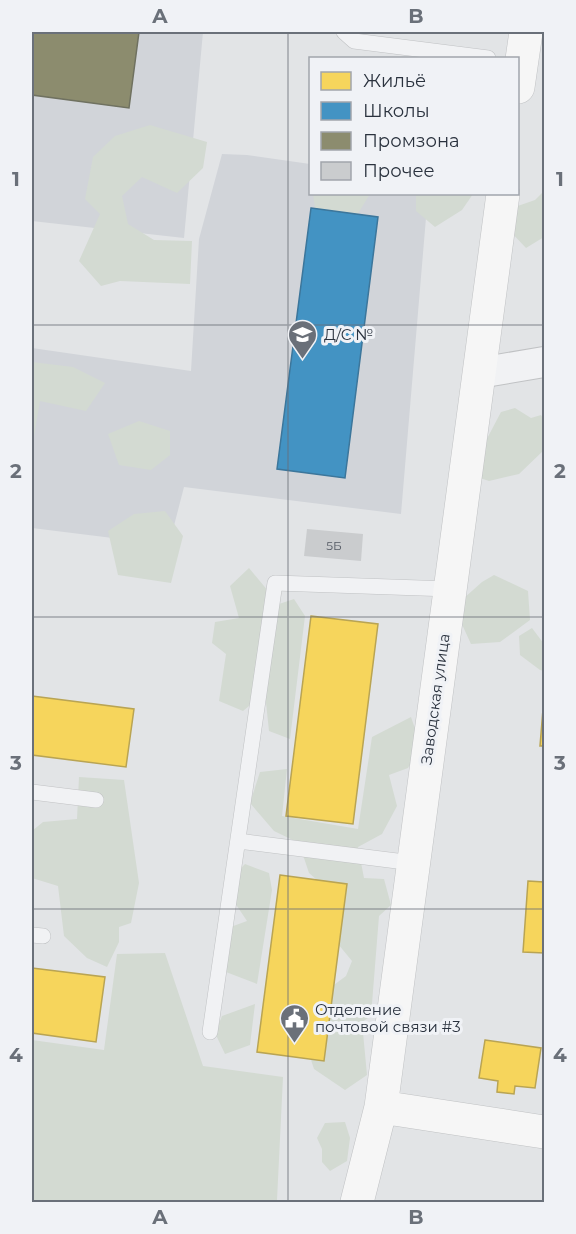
<svg xmlns="http://www.w3.org/2000/svg" width="576" height="1234" font-family="Montserrat,sans-serif">
<style>
.built{fill:#d1d4d9}
.green{fill:#d3dad2}
.homes{fill:#f6d55c;stroke:#b9a453;stroke-width:1.5}
.schools{fill:#4393c3;stroke:#3c769b;stroke-width:1.5}
.industry{fill:#8c8c6e;stroke:#6f7160;stroke-width:1.5}
.building{fill:#caccce}
.lines{fill:none;stroke-linecap:round;stroke-linejoin:round}
.lane-casing{stroke:#c0c2c4;stroke-width:16}
.street-casing{stroke:#c0c2c4;stroke-width:32}
.secondary-casing{stroke:#c0c2c4;stroke-width:34}
.lane{stroke:#f1f2f4;stroke-width:15}
.street{stroke:#f1f2f4;stroke-width:30}
.secondary{stroke:#f6f6f6;stroke-width:33}
.grid{fill:none;stroke:#6a7079;stroke-width:1.5;stroke-opacity:0.55}
.labels{text-anchor:middle;dominant-baseline:central;stroke-width:6;stroke-linejoin:round;paint-order:stroke}
.number-label{font-size:12px;fill:#535963}
.poi-label{font-size:15px;fill:#2a323e;stroke:#f0f2f6;text-anchor:start}
.street-label{font-size:15px;fill:#2a323e;stroke:#f0f2f6}
.neatline{fill:none;stroke:#6a7079;stroke-width:2}
.grid-label{font-size:20px;text-anchor:middle;font-weight:bold;fill:#6a7079}
</style>
<rect width="100%" height="100%" fill="#e2e4e6"/>
<!-- built -->
<path class="built" d="M32 32H203L184 238 32 221Z
M222 154 247 155 310 164V194H428L401 514 184 487 169 545 32 528V348L191 371 199 239Z"/>
<!-- green -->
<path class="green" d="M150 125 207 142 203 168 177 193 142 177 122 196 128 224 154 240 192 241 190 284 120 281 101 286 79 261 100 214 85 199 93 157 115 136Z
M544 191V237L526 248 509 230 512 208 535 200Z
M313 194H370L354 220 316 216Z
M416 194H473L462 210 435 227 416 211Z
M32 362 73 367 105 383 86 411 40 401 32 448Z
M515 408 531 418 541 415 544 420V450L519 474 489 481 477 477 480 452 501 412Z
M139 421 170 431V455L151 470 119 465 108 434Z
M165 511 183 536 171 583 118 575 108 531 134 514Z
M249 568 279 604 294 599 305 616 290 739 269 731 265 693 243 711 219 701 226 654 212 643 215 622 239 618 230 586Z
M494 575 528 591 530 620 500 642 471 644 454 607 482 582Z
M532 628 544 644V671L540 670 520 655 519 636Z
M411 717 421 746 408 768 389 775 397 806 382 834 358 847 364 878 384 879 391 905 379 916 371 1016 362 1022 367 1075 345 1090 314 1069 306 1045 327 990 346 976 352 961 329 933 333 894 309 873 299 843 274 831 250 803 260 772 287 769 282 816 358 829 372 737Z
M79 777 124 780 139 883 131 923 119 927V942L107 967 87 958 64 936 58 886 32 878V831L43 822 77 819Z
M245 864 269 873 272 890 257 984 226 972 215 942 217 932 247 921 235 903 237 872Z
M165 953 203 1066 283 1077 277 1200 272 1202H32V1040L104 1050 117 954Z
M255 1004 250 1045 225 1054 215 1033 222 1016Z
M345 1122 350 1138 347 1161 330 1171 322 1162V1149L317 1138 325 1123Z"/>
<!-- homes -->
<path class="homes" d="M311 616 378 624 353 824 286 816Z
M32 696 134 709 126 767 32 755Z
M544 697V746H540Z
M280 875 347 884 324 1061 257 1052Z
M528 881 544 882V953L523 952Z
M32 968 105 977 96 1042 32 1033Z
M485 1040 541 1048 535 1088 515 1086 514 1094 497 1092 498 1081 479 1078Z"/>
<!-- schools -->
<path class="schools" d="M311 208 378 217 345 478 277 469Z"/>
<!-- industry -->
<path class="industry" d="M32 32H139L129 108 32 95Z"/>
<!-- building -->
<path class="building" d="M307 529 363 534 361 561 304 556Z"/>
<g class="lines">
<defs>
<path id="lane" d="M344 32 354 41 488 58
M32 792 96 800
M238 841 413 863
M32 935 43 936
M210 1032 275 583 450 589"/>
<path id="street" d="M479 373 544 362"/>
<path id="secondary" d="M518 87 526 32
M381 1107 544 1132
M357 1202 381 1107 503 194"/>
</defs>
<!-- lane casing -->
<use href="#lane" class="lane-casing"/>
<!-- street casing -->
<use href="#street" class="street-casing"/>
<!-- secondary casing -->
<use href="#secondary" class="secondary-casing"/>
<!-- lane -->
<use href="#lane" class="lane"/>
<!-- street -->
<use href="#street" class="street"/>
<!-- secondary -->
<use href="#secondary" class="secondary"/>
</g>
<!-- grid -->
<path class="grid" d="M288 32V1202M32 325H544M32 617H544M32 909H544"/>
<!-- icons -->
<defs>
<symbol id="school-pin" viewBox="-11 -11 22 30"><path d="M0 17L-7.5 6A9.5 9.5 0 1 1 7.5 6Z" fill="#6a7079" stroke="#f0f2f6"/><path d="M0-5L7-2L0 1L-7-2ZM-4 1L0 2.5L4 1V4Q0 6-4 4Z" fill="#fff"/></symbol>
<symbol id="civic-pin" viewBox="-11 -11 22 30"><path d="M0 17L-7.5 6A9.5 9.5 0 1 1 7.5 6Z" fill="#6a7079" stroke="#f0f2f6"/><path d="M-.6-6.5H3V-4.5H.6V-3L4-1V1h2V6H-6V1h2V-1L-.6-3ZM-1.2 2.5V6h2.4V2.5Z" fill="#fff"/></symbol>
</defs>
<g fill-rule="evenodd">
<use href="#school-pin" x="286" y="318" width="33" height="45"/>
<use href="#civic-pin" x="278" y="1002" width="33" height="45"/>
</g>
<g class="labels">
<!-- number labels -->
<g class="number-label">
<text x="334" y="545">5Б</text>
</g>
<!-- poi labels -->
<g class="poi-label">
<text x="324" y="334">Д/С №</text>
<text x="315" y="1009">Отделение<tspan x="315" dy="17">почтовой связи #3</tspan></text>
</g>
<!-- street labels -->
<g class="street-label">
<text transform="translate(435 699) rotate(-82)">Заводская улица</text>
</g>
</g>
<!-- border -->
<rect width="576" height="1234" fill="none" stroke="#f0f2f6" stroke-width="66"/>
<!-- legend -->
<rect x="309" y="57" width="210" height="138" fill="#f0f2f6" stroke="#a1a5ac" stroke-width="1.5"/>
<rect x="321" y="72" width="30" height="18" fill="#f6d55c" stroke="#a1a5ac" stroke-width="1.5"/>
<text x="363" y="87" font-size="18" fill="#2a323e">Жильё</text>
<rect x="321" y="102" width="30" height="18" fill="#4393c3" stroke="#a1a5ac" stroke-width="1.5"/>
<text x="363" y="117" font-size="18" fill="#2a323e">Школы</text>
<rect x="321" y="132" width="30" height="18" fill="#8c8c6e" stroke="#a1a5ac" stroke-width="1.5"/>
<text x="363" y="147" font-size="18" fill="#2a323e">Промзона</text>
<rect x="321" y="162" width="30" height="18" fill="#caccce" stroke="#a1a5ac" stroke-width="1.5"/>
<text x="363" y="177" font-size="18" fill="#2a323e">Прочее</text>
<rect x="33" y="33" width="510" height="1168" class="neatline"/>
<g class="grid-label">
<text x="160" y="23">A</text>
<text x="416" y="23">B</text>
<text x="16" y="186">1</text>
<text x="560" y="186">1</text>
<text x="16" y="478">2</text>
<text x="560" y="478">2</text>
<text x="16" y="770">3</text>
<text x="560" y="770">3</text>
<text x="16" y="1062">4</text>
<text x="560" y="1062">4</text>
<text x="160" y="1224">A</text>
<text x="416" y="1224">B</text>
</g>
</svg>
